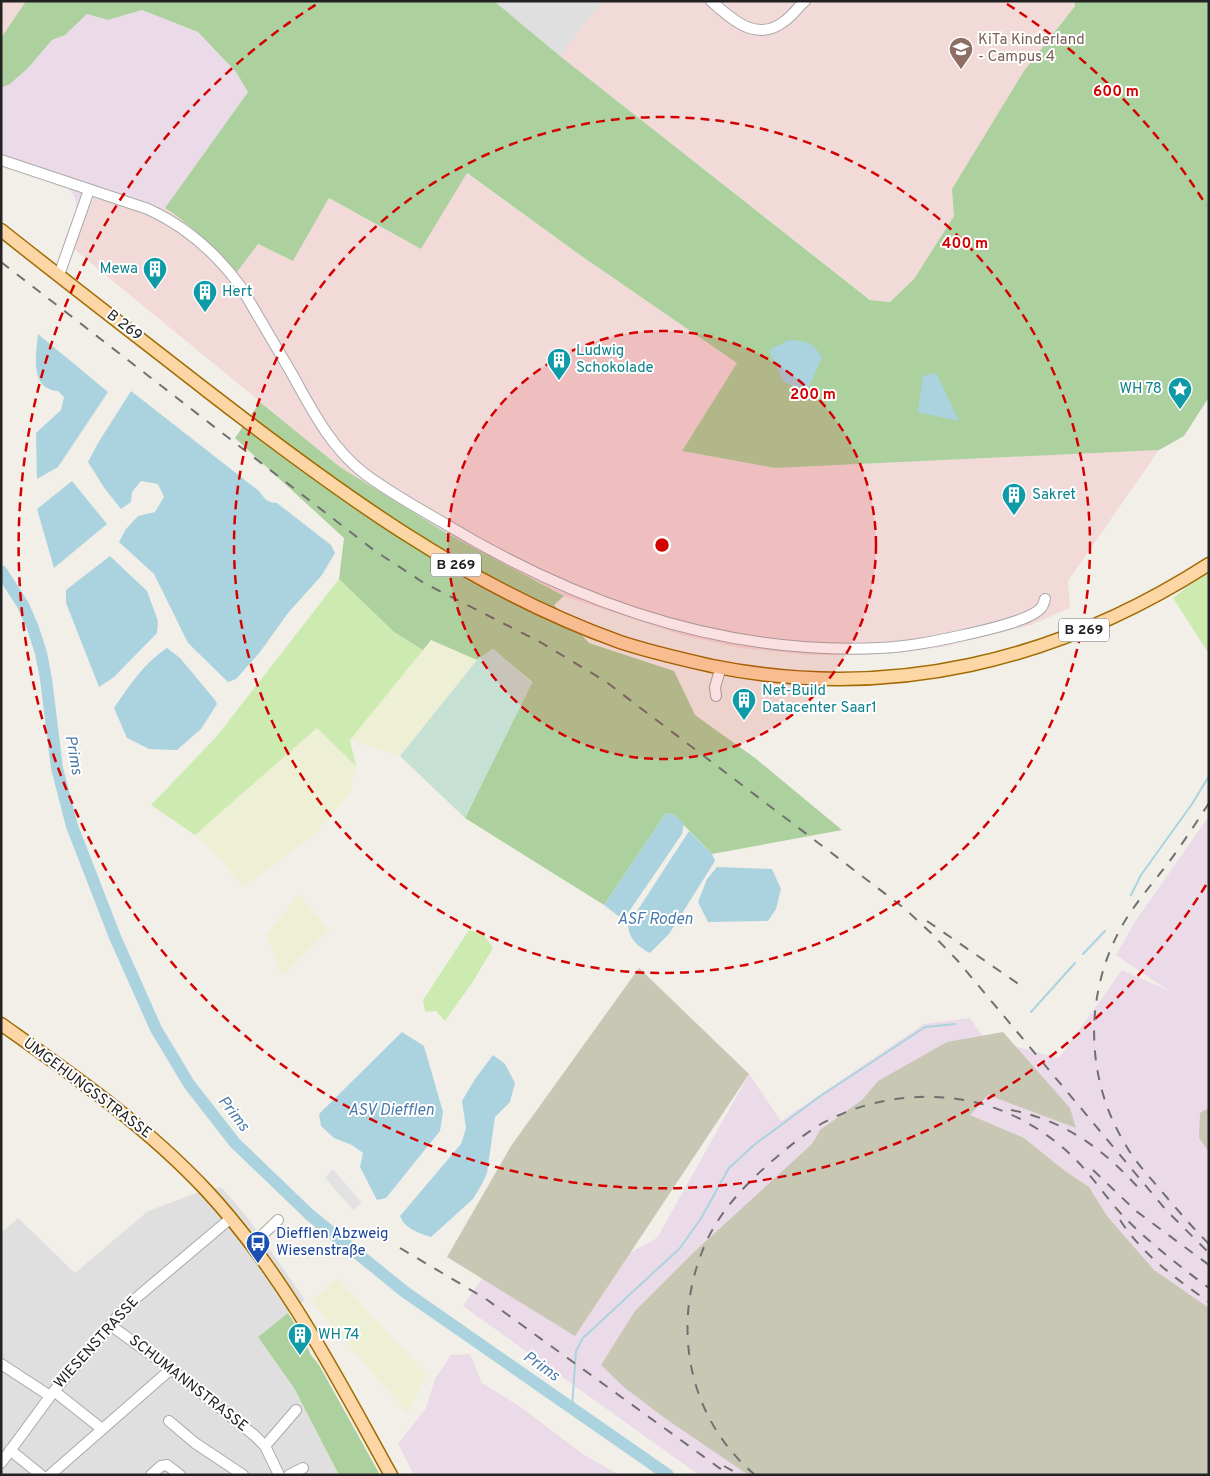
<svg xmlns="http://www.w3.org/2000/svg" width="1210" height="1476" font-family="Overpass,sans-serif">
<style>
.residential{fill:#e0dfdf}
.commercial{fill:#f2dad9}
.industrial{fill:#ebdbe8}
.construction{fill:#c7c7b4}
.farmland{fill:#eef0d5}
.grass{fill:#cdebb0}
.forest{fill:#add19e}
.wetland{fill:#c6e0d4}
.parking{fill:#e2e2e2}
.water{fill:#aad3df}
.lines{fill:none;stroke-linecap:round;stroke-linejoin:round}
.stream{stroke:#aad3df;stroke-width:2}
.river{stroke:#aad3df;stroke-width:12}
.minor-casing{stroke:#a9a9a9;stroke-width:12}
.major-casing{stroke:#a06b00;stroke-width:15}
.minor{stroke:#fff;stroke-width:10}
.major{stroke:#fcd6a4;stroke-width:12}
.rail{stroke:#707070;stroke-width:2;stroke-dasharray:10 10;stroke-linecap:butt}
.ring{fill:none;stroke:#d40000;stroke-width:2.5;stroke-dasharray:9 6}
.labels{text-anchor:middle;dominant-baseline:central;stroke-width:4;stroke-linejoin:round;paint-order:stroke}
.shield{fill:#fff;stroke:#646464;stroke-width:1}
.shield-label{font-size:14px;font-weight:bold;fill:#222}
.education-label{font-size:15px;fill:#785e54;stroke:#fff;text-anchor:start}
.culture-label{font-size:15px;fill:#0d838f;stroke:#fff;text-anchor:start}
.street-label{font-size:15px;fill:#222;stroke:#fff}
.transit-label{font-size:15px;fill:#164399;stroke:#fff;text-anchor:start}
.water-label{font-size:16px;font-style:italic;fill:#4a7aab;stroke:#fff}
.centre{fill:#d40000;stroke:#fff;stroke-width:2.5}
.ring-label{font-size:15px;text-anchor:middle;font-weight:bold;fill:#d40000;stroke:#fff;stroke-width:4;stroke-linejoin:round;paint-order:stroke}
</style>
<rect width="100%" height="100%" fill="#f2efe9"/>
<!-- residential -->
<path class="residential" d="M494 1H603L560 56Z
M221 1187 247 1217 305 1300 258 1337 294 1388 339 1475H1V1233L18 1218 75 1273 148 1211 197 1193Z"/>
<!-- commercial -->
<path class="commercial" d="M1 1H26L1 38Z
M603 1H1074L1075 6 1024 71 953 189 954 216 914 279 890 302 871 300 560 56Z
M466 173 580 255 738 363 682 451 775 468 1159 450 1068 581 1070 608 1031 625 943 647 868 655H810L741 648 682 635 564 596 448 534 340 467 64 241 76 212 86 214 99 186 165 208 189 224 213 245 258 244 293 261 329 198 421 249Z"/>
<!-- industrial -->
<path class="industrial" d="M142 10 198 32 236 72 248 92 165 208 99 186 86 214 76 212V201L73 194 68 188 1 165V88L10 84 28 68 52 40 65 35 87 14 108 20Z
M1209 816V1475H699L463 1306 484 1276 591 1274 657 1238 749 1074 781 1121 924 1024 970 1018 984 1038 1059 1058 1122 970 1169 991 1116 955 1136 920Z
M470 1354 482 1383 522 1408 584 1455 620 1475H414L398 1444 426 1408 435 1379 451 1355Z"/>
<!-- construction -->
<path class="construction" d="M639 968 749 1074 575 1336 447 1257 511 1146Z
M1003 1032 1070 1108 1076 1128 988 1095 970 1115 1024 1138 1065 1171 1089 1187 1107 1216 1154 1270 1209 1308V1475H752L744 1472 666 1419 625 1388 601 1365 635 1311 695 1251 812 1144 820 1130 862 1100 878 1081 947 1042Z
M1209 1108V1152L1199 1138 1200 1113Z"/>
<!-- farmland -->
<path class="farmland" d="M430 640 477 660 400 756 350 740Z
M317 728 356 766 350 793 316 833 243 888 221 860 195 835Z
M299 894 329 930 282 976 266 935Z
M337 1278 427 1375 407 1413 311 1301Z"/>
<!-- grass -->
<path class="grass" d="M1209 570V654L1173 598Z
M339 579 394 632 423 650 350 740 356 766 317 728 195 835 151 805 217 736Z
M469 930 483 934 493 948 474 980 445 1021 436 1011 425 1012 423 1000Z"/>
<!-- forest -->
<path class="forest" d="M26 1H494L560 56 870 300 890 302 914 279 954 216 952 189 1024 71 1075 6 1074 1H1209V397L1184 436 1159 450 775 468 682 451 737 363 580 255 467 173 421 249 329 198 293 261 258 244 237 272C213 246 194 227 165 208L248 92 236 72 198 32 142 10 108 20 87 14 65 35 52 40 28 68 10 84 1 88V38Z
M260 402 340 467 448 534 564 596 554 605 589 643 674 671 695 715 755 758 842 830 712 854 674 815 666 813 604 905 465 818 532 682 493 649 477 660 431 640 423 650 394 632 339 579 344 538 235 438Z
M288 1313 302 1335 311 1355 319 1365 380 1475H339L294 1388 258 1337Z"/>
<!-- wetland -->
<path class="wetland" d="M493 649 532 683 465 818 400 756 477 660Z"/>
<!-- parking -->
<path class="parking" d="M333 1169 362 1203 353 1210 325 1178Z"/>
<!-- water -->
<path class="water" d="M38 334 108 392 58 467 37 479 36 433 61 410 64 397 58 391C29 389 36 354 38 334Z
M789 340C806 341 813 342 822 358L806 393 783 381 769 350Z
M936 373 959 421 918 412 923 376Z
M131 391 259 491C264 498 267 503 277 503L331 545 335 553 322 575 288 613 260 652 236 679 228 682 188 643 154 574 119 542 126 529 138 516 155 512 164 497 158 484 141 481 132 492 131 502 121 509 105 489 88 462 98 443Z
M72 481 107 524 54 568 37 509Z
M110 556 147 591 158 621 157 633 114 677 99 687 66 603V590Z
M167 648 180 658 215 700 217 704 201 729 177 750 149 749 127 738 114 708C128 687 145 662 167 648Z
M666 813 674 815 684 824 682 834 628 913 621 918 604 905Z
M689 831 712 854 715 861 669 934 650 953C638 947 629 939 628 925Z
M717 867 772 869 781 889 776 909 768 921 708 922 698 902 707 879Z
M402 1032 424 1046 443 1112 440 1131 386 1198 377 1200 360 1167 363 1153 352 1145 334 1138 321 1126 319 1114Z
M493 1055 505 1064 515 1083 510 1102 495 1117 487 1173 482 1184 473 1199 431 1237C419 1233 405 1229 400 1216L461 1144 466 1128 462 1101 475 1079Z"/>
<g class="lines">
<!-- stream -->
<path class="stream" d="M1131 895 1141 875 1192 804 1209 776
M1083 954 1105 931
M1031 1012 1075 963
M572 1408 576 1351 583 1338 680 1248 700 1220 729 1168 754 1145 819 1097 925 1027 955 1024"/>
<!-- river -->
<path class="river" d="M1 571 23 605 33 628 41 653 46 679 57 768 72 826 115 937 156 1029 189 1084 235 1143 310 1215 405 1292 668 1475"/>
<defs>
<path id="minor" d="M711 1C733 20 757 44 786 20 793 15 798 7 805 1
M1 160 148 209C185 226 217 254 241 287 258 316 275 345 292 374 312 410 331 448 365 474 389 492 416 507 442 522 575 603 722 655 879 648 908 647 936 641 964 635 981 631 1030 621 1041 608 1043 606 1044 602 1045 599
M59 275 89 190
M716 696 715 687 721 667
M252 1245 278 1220
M110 1325 171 1369 254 1435 265 1446 279 1475
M1 1364 50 1396
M54 1391 102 1429
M169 1421 195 1443 243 1475
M265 1446 296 1410
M10 1450 41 1475
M1 1463 54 1391 117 1317 135 1299 231 1218
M50 1475 171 1369
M151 1475 161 1466 167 1465 180 1475
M289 1475 303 1468"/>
<path id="major" d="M1 230C69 284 138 337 206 390 334 489 466 587 620 642 650 652 681 659 712 666 890 702 1058 661 1209 564
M1 1024C74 1076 145 1125 206 1190 284 1274 336 1376 391 1475"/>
</defs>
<!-- minor casing -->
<use href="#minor" class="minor-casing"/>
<!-- major casing -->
<use href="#major" class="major-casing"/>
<!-- minor -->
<use href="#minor" class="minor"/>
<!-- major -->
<use href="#major" class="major"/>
<!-- rail -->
<path class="rail" d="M1 262 375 551 424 583 540 642 605 681 904 908 931 933 957 960 1166 1210 1209 1253
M1209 803C1196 823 1183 843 1169 862 1153 883 1135 903 1122 926 1084 993 1085 1077 1124 1142 1133 1159 1146 1173 1158 1187 1175 1207 1191 1226 1209 1244
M927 921 1020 985
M1011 1110C1067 1121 1106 1151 1143 1193
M1093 1170 1136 1211 1209 1265
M1120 1220C1142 1254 1176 1279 1209 1302
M400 1248 486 1299 729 1475
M724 1466 740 1475
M755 1475C685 1416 669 1318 709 1236 724 1207 747 1183 771 1162 787 1148 803 1135 821 1124 871 1096 934 1089 989 1106 1023 1117 1054 1137 1078 1162 1095 1180 1108 1200 1124 1217 1150 1243 1179 1266 1209 1288"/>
</g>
<!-- distance rings -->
<circle cx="662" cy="545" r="214" fill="#d40000" fill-opacity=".12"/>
<g class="ring">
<circle cx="662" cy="545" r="214"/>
<circle cx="662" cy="545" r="428"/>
<path d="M1206 885A642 642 0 1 1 317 4M1007 4A642 642 0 0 1 1206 205"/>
</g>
<!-- icons -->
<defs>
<symbol id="school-pin" viewBox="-11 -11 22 30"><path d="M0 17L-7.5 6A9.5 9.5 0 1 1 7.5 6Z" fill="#8d6e63" stroke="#fff"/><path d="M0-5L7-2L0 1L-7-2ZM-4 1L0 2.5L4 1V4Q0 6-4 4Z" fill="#fff"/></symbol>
<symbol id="building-pin" viewBox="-11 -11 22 30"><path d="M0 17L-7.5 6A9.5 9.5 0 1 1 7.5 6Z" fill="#0f9aa8" stroke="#fff"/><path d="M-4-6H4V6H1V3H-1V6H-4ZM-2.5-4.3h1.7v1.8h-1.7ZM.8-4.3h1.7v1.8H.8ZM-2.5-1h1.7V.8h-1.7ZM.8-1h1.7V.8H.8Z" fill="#fff"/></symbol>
<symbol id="sight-pin" viewBox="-11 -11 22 30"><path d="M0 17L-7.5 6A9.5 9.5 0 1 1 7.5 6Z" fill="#0f9aa8" stroke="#fff"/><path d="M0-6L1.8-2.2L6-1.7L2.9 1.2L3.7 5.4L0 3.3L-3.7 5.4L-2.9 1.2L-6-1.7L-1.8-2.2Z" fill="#fff"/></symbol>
<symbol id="bus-pin" viewBox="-11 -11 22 30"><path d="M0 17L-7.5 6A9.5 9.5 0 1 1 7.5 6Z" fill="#1a4fb4" stroke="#fff"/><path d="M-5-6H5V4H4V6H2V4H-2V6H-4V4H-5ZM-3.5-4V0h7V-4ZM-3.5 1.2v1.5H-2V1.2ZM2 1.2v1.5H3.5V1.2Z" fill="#fff"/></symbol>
</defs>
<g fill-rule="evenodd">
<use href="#school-pin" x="947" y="35" width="28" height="38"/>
<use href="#building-pin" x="141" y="255" width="28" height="38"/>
<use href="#building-pin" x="191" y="278" width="28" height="38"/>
<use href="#building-pin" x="545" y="346" width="28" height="38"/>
<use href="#sight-pin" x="1166" y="375" width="28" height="38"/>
<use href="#building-pin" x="1000" y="481" width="28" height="38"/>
<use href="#building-pin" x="730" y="686" width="28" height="38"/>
<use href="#bus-pin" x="244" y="1229" width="28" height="38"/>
<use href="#building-pin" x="286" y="1321" width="28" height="38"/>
</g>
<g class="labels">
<!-- shield labels -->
<g class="shield">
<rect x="431" y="553.5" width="50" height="23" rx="4"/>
<rect x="1059" y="618.5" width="50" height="23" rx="4"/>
</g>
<g class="shield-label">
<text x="456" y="565">B 269</text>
<text x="1084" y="630">B 269</text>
</g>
<!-- education labels -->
<g class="education-label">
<text x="978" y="40">KiTa Kinderland<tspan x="978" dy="17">- Campus 4</tspan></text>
</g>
<!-- culture labels -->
<g class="culture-label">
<text x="138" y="269" text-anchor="end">Mewa</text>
<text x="222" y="292">Hert</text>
<text x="576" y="351">Ludwig<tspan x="576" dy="17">Schokolade</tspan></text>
<text x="1162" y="389" text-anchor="end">WH 78</text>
<text x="1032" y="495">Sakret</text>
<text x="762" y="691">Net-Build<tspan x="762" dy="17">Datacenter Saar1</tspan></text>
<text x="318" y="1335">WH 74</text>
</g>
<!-- street labels -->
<g class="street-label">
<text transform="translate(124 326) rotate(38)">B 269</text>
<text transform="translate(87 1089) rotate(37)">UMGEHUNGSSTRASSE</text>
<text transform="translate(97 1343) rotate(-48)">WIESENSTRASSE</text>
<text transform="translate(188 1384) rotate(38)">SCHUMANNSTRASSE</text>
</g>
<!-- transit labels -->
<g class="transit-label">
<text x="276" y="1234">Diefflen Abzweig<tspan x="276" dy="17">Wiesenstraße</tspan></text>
</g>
<!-- water labels -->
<g class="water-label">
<text transform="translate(73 755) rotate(80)">Prims</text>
<text x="655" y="920">ASF Roden</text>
<text x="391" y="1111">ASV Diefflen</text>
<text transform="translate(233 1114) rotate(52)">Prims</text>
<text transform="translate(541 1367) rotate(35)">Prims</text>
</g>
</g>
<circle cx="662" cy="545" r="8" class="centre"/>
<g class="ring-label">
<text x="1116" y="96">600 m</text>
<text x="965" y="248">400 m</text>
<text x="813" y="399">200 m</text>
</g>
<!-- border -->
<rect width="1210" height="1476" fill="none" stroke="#222222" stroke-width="5"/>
</svg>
